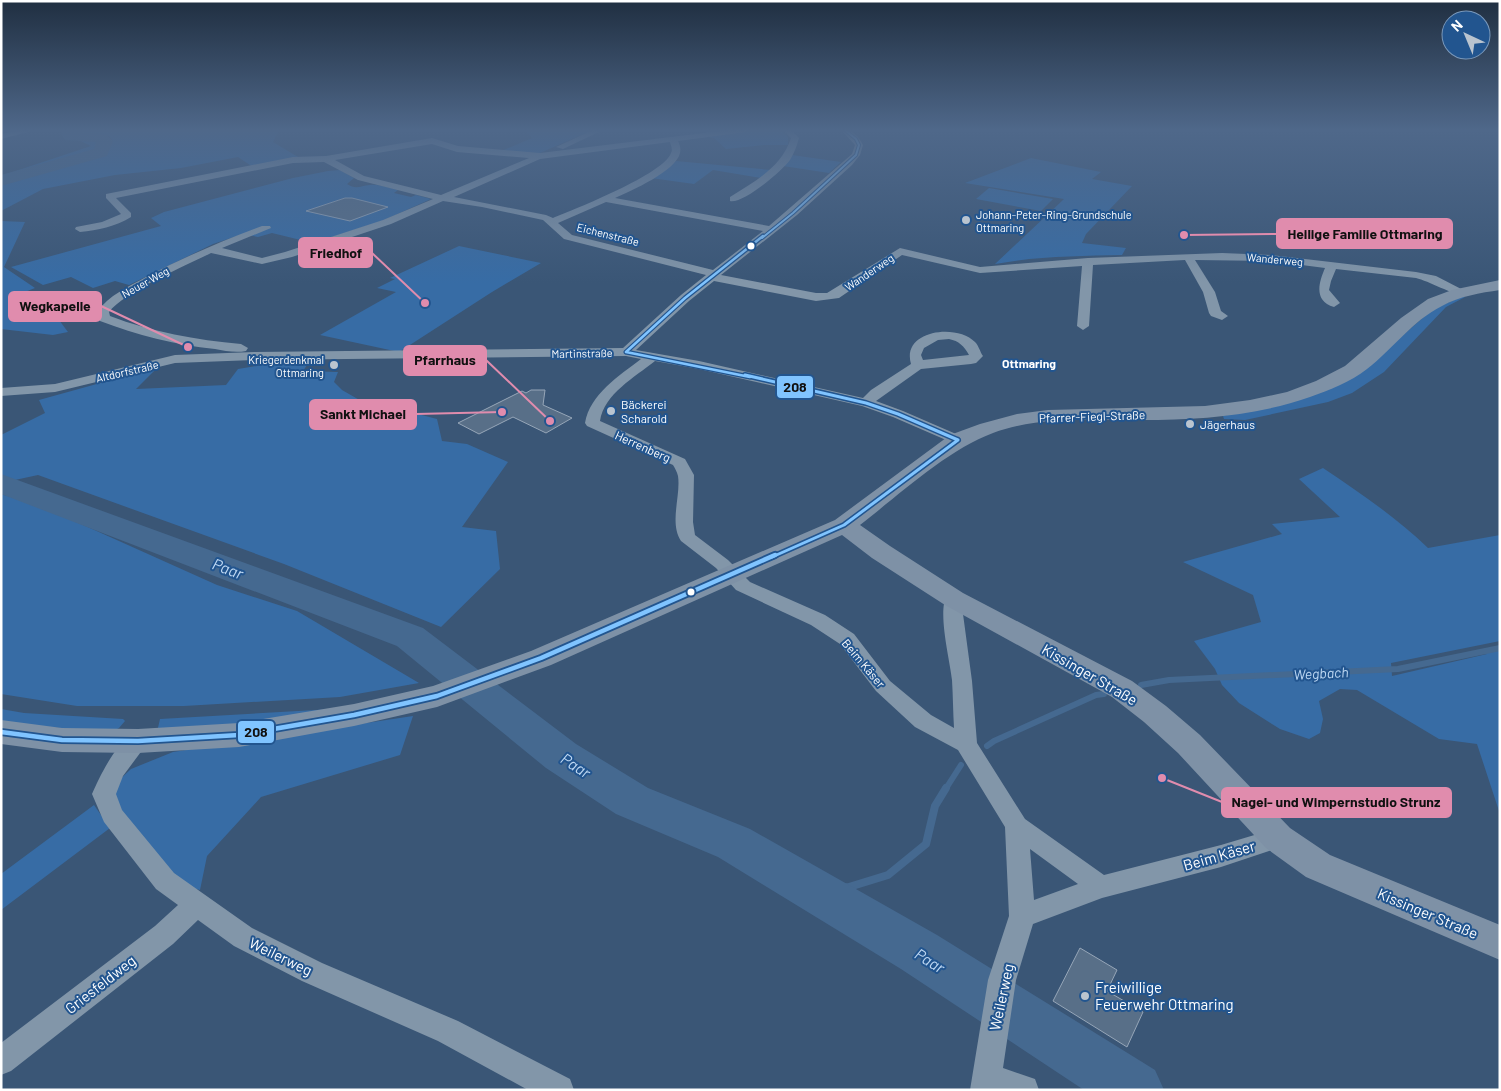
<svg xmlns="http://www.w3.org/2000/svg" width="1501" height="1091" font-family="Barlow,sans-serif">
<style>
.green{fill:#376ca5}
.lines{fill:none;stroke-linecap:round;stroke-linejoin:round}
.stream-far1{stroke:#456990;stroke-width:6}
.stream{stroke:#456990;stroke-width:8}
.river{fill:#456990;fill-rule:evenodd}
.building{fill:#586f88;stroke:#96a6b8}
.street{fill:#8296a9;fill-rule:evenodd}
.secondary{fill:#7e91a6;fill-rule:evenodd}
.bus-1-far3-casing{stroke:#22558f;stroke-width:4}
.bus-1-far2-casing{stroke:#22558f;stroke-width:5}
.bus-1-far1-casing{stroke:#22558f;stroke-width:6}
.bus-1-casing{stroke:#22558f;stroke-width:8}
.bus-1-far3{stroke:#80c4ff;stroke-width:2}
.bus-1-far2{stroke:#80c4ff;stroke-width:2.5}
.bus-1-far1{stroke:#80c4ff;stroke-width:3}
.bus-1{stroke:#80c4ff;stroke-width:4.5}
.poi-dot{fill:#bac4cf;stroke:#22558f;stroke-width:2}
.bus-dot{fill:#fff;stroke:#22558f;stroke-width:2}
.labels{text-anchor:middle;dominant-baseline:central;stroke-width:4;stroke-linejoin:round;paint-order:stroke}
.far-poi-label{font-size:11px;fill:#fff;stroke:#22558f;text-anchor:start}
.far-street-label{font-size:11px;fill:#fff;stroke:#22558f}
.far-quarter-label{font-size:12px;font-weight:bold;fill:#fff;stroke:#22558f}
.poi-label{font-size:12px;fill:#fff;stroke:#22558f;text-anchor:start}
.street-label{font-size:12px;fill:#fff;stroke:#22558f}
.water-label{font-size:14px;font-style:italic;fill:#bed8f3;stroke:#22558f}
.near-street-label{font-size:15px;fill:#fff;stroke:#22558f}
.near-poi-label{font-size:15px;fill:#fff;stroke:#22558f;text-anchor:start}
.near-water-label{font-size:16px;font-style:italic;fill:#bed8f3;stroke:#22558f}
.leader{fill:none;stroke:#e08cad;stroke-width:2}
.callout-dot{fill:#e08cad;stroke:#22558f;stroke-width:2}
.callout{fill:#e08cad;stroke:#e08cad;stroke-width:2}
.callout-label{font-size:14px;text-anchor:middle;font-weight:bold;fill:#111}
.line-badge{stroke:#22558f;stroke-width:2}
.pale-badge-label{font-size:14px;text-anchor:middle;font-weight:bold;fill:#111}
</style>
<rect width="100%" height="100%" fill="#3a5676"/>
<!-- green -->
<path class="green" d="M78 130H279L273 142 298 157 253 167 238 157 181 168 115 175 43 189 1 211V176L91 146 74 138H96L103 142 112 140 109 136 75 134Z
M525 130H590V131L540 153 499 152 532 138Z
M758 130H781L788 137V145H764L726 149 714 138 704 136Z
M792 155 841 162 829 173 783 166Z
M1031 158 1101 172 1092 179 1132 186 1086 234 1082 243 1126 248 1122 255C1080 256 1037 256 995 264L1064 199 965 183Z
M676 161 771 170 761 178 713 170 694 184 651 178Z
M340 170 354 178 347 184C356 190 360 186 370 185 379 184 390 188 398 190L394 193 411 197 416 195 431 199 382 221 313 243 272 233 258 237 243 234 213 244 129 285 115 281 93 288 71 277 43 285 11 267 161 226 151 218 164 212 293 178 328 171Z
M989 188 1053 199 1041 211 976 199Z
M1 221 25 222 4 267 35 288 12 297 50 308 68 332 53 335 1 329Z
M459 246 541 263 492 292 399 352 320 335 396 292 377 288 395 279 390 278Z
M1461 297H1465L1446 307 1384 372 1352 393 1328 402 1245 420 1224 419 1223 416 1280 404 1402 336 1433 309Z
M281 362H309L303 371 338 372 334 382 342 390 363 402 383 405 437 419 442 441 467 444 508 462 462 527 496 531 500 569 441 627 284 564 38 475 1 483V435L45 413 39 400 158 367 136 389 226 385 238 369Z
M1323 468C1360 493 1396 517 1428 548L1500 535V641L1391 663 1392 676 1487 654 1481 652 1500 649V814L1477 744 1439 739 1357 690 1340 689 1319 701 1323 719 1320 733 1309 739 1280 729 1239 703 1222 685 1215 669 1194 641 1261 622 1253 595 1183 562 1282 534 1272 524 1340 517 1299 479Z
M1 494 33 504 90 528 217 585 297 611 419 683 340 697 184 706H77L1 694Z
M351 708 289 720 157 732 160 719Z
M1 709 24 713 123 719 125 721 119 728 109 733 1 722Z
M413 716 400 755 261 797 207 856 200 890 165 881 104 794 131 769 173 752Z
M94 805 110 828 1 910V874Z"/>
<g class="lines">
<!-- stream-far1 -->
<path class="stream-far1" d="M1141 685 1169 680 1398 669 1500 648
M987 746 994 741 1096 695 1104 694
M945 790 961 765"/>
<!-- stream -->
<path class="stream" d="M814 890 849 887 888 875 926 844 935 806 946 788"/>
<!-- river -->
<path class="river" d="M64 130H82L80 132 106 134 113 141 107 156 1 186V175L94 149 96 142 65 140 61 134Z
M1 474 423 628 576 744 648 788 750 829 937 935 1155 1070 1164 1090H1084L901 969 718 857 616 814 546 768 397 646 1 494Z"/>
</g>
<!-- building -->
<path class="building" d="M345 198H352L388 207 350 221 306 211Z
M531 390H545L543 405 572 418 546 433 513 417 479 434 458 423 522 391 526 393Z
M1080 948 1117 970 1107 991 1143 1012 1127 1047 1053 1001Z"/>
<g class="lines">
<!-- street -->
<path class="street" d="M22 130H36L1 139V134Z
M593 130H603L563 149 556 147Z
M728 130H750L746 132 678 141C680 145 681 149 680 153 676 171 631 191 615 198L769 226 852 154 855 145 841 130C852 130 858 135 863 145L860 155 852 165 797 215 721 275 816 293H827L900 248 980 267 1088 258 1222 253 1271 255 1416 272 1436 276 1467 292 1465 295C1457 297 1429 281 1416 278L1336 269 1331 281 1329 290 1340 303 1334 307C1313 301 1319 282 1325 268L1271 261 1195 260 1215 292 1221 311 1228 316 1222 320 1211 316 1209 313 1203 292 1185 260 1093 265 1089 326 1083 330 1077 326 1082 266 980 273 902 255 839 298 816 301 714 281 689 301 636 350 699 361 863 398 871 390 911 364C901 330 957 323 975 342 979 346 980 352 983 356L976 363 971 364 921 369 876 401 903 411 963 437 966 440 963 443H953L893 417 862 406 699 369 655 361C635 377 604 394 600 421L685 459 694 475 693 522 695 535 728 560 750 582 825 615 854 634 890 681 931 715 954 728C953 712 953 696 952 680 950 660 937 611 947 595L954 593 961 595 963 599V614L972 681 977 743 1025 819 1104 875 1221 845 1278 828 1287 831 1290 838 1287 845 1221 867 1102 898 1033 924 1016 980 1003 1068 1035 1079 1039 1090H970L988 980 1009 916 1005 827 958 750 915 727 876 691 840 644 811 625 736 590 716 568 681 541C669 523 681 496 678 476 677 472 675 468 673 465L587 426 585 423C590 394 619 376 641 359L626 356 254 360 175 363 55 392 1 396V388L55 384 175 355 254 352 623 348 681 295 706 275 564 239 543 220 482 207 443 201 391 224 292 257 262 264 211 253C187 265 124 292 109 312L110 316C152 332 196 340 241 344L248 348 246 351C236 353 225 351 215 349 175 345 137 335 100 321L97 312C109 295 128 287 146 277 184 257 222 241 262 226H270L271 228 222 248 262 258 285 252 383 220 433 199 358 180 324 162 293 163 116 198 131 213V217C115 227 98 230 80 232L75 229 76 227 102 222 121 214 106 198V194L293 157 326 156 432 138 458 146 540 153ZM670 142C671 146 673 150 671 153 664 174 575 209 553 218L546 215 454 197 540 159ZM432 144 457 152 529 158 441 195 364 176 335 160ZM606 202 763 231 713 270 572 235 558 223ZM949 339C959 341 964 346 969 355L923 360 921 355 924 348 938 340ZM1030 849 1078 884 1034 900Z
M783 130H791L799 138C797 146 794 153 790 160 782 171 743 204 730 201V197C755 181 781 168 791 138Z
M138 733 146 735 149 741 123 776 116 794 122 810 174 873 252 928 322 963 458 1021 570 1079 574 1090H528L438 1041 302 981 234 946 198 920 173 944 11 1071 1 1075V1043L155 926 178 905 156 889 104 822 92 794C101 774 117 739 138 733Z"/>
<!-- secondary -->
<path class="secondary" d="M1500 280V290C1480 293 1460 296 1442 306 1412 321 1393 349 1367 369 1350 382 1330 390 1310 397 1256 416 1198 420 1142 420 1094 420 1039 416 993 433 947 450 899 495 860 525L890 546 963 593 1132 681 1166 706 1200 735 1290 828 1330 855 1500 925V960L1306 877 1266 848 1178 753 1144 722 1112 697 945 605 872 558 842 535 551 665 437 707 354 726 239 747 138 753 62 752 1 744V720L62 728 138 729 239 723 354 704 433 686 531 651 835 520 950 435 980 424 1017 414 1048 410 1205 406 1250 400 1287 392 1316 381 1345 366 1401 318 1428 299 1452 290Z"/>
<defs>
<path id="bus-1-far3" d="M762 238 793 213 856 155 859 145 856 139 845 130"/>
<path id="bus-1-far2" d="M626 352 750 377
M626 352 685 298 763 236"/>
<path id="bus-1-far1" d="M745 375 866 403 898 414 958 440
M772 557 844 525 958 440"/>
<path id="bus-1" d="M1 732 62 740 138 741 239 735 354 715 437 696 541 658 775 555"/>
</defs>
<!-- bus-1-far3 casing -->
<use href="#bus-1-far3" class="bus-1-far3-casing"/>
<!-- bus-1-far2 casing -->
<use href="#bus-1-far2" class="bus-1-far2-casing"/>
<!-- bus-1-far1 casing -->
<use href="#bus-1-far1" class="bus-1-far1-casing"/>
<!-- bus-1 casing -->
<use href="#bus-1" class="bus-1-casing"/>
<!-- bus-1-far3 -->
<use href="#bus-1-far3" class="bus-1-far3"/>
<!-- bus-1-far2 -->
<use href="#bus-1-far2" class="bus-1-far2"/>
<!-- bus-1-far1 -->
<use href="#bus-1-far1" class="bus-1-far1"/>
<!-- bus-1 -->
<use href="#bus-1" class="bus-1"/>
</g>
<!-- sky -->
<linearGradient id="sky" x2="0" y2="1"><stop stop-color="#202f41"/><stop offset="0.46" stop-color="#4f688a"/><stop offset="1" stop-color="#4f688a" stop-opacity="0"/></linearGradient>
<rect width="1501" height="283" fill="url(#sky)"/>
<!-- markers -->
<g class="poi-dot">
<circle cx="966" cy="220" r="5"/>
<circle cx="334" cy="365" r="5"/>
<circle cx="611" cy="411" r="5"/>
<circle cx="1190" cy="424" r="5"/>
<circle cx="1085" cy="996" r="5"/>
</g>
<g class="bus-dot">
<circle cx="751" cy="246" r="4.5"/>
<circle cx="691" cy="592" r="4.5"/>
</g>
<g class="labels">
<!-- far-poi labels -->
<g class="far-poi-label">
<text x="976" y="214">Johann-Peter-Ring-Grundschule<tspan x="976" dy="13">Ottmaring</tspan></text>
<text x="324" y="359" text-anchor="end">Kriegerdenkmal<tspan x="324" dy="13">Ottmaring</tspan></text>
</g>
<!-- far-street labels -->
<g class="far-street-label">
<text transform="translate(608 234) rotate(14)">Eichenstraße</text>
<text transform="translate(1275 259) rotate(5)">Wanderweg</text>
<text transform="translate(869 272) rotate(-34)">Wanderweg</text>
<text transform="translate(145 282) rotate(-29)">Neuer Weg</text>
<text transform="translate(582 353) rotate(-1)">Martinstraße</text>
<text transform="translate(127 371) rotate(-13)">Altdorfstraße</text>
</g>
<!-- far-quarter labels -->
<g class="far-quarter-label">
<text x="1029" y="363">Ottmaring</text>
</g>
<!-- poi labels -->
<g class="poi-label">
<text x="621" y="404">Bäckerei<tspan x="621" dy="14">Scharold</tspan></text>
<text x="1200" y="424">Jägerhaus</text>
</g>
<!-- street labels -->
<g class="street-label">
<text transform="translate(1092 416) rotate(-2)">Pfarrer-Fiegl-Straße</text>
<text transform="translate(643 446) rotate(24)">Herrenberg</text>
<text transform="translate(864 663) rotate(50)">Beim Käser</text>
</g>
<!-- water labels -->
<g class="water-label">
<text transform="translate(1321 673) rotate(-3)">Wegbach</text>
</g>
<!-- near-street labels -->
<g class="near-street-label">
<text transform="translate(1090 674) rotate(30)">Kissinger Straße</text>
<text transform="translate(1219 855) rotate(-16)">Beim Käser</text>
<text transform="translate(1428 913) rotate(23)">Kissinger Straße</text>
<text transform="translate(281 956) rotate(26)">Weilerweg</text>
<text transform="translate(100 984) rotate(-38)">Griesfeldweg</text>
<text transform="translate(1001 997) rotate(-78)">Weilerweg</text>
</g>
<!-- near-poi labels -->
<g class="near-poi-label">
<text x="1095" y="987">Freiwillige<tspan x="1095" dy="17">Feuerwehr Ottmaring</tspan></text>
</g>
<!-- near-water labels -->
<g class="near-water-label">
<text transform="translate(228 568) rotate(21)">Paar</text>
<text transform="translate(576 765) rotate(33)">Paar</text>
<text transform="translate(930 960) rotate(32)">Paar</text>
</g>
</g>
<!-- callouts -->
<path class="leader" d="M1184 235L1277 234M425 303L372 253M188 347L101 306M550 421L486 360M502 412L416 414M1162 778L1222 802"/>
<g class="callout-dot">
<circle cx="1184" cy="235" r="5"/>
<circle cx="425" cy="303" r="5"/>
<circle cx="188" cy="347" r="5"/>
<circle cx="550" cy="421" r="5"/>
<circle cx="502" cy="412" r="5"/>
<circle cx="1162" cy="778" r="5"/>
</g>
<g class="callout">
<rect x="1277" y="219" width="175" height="29" rx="5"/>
<rect x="299" y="238" width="73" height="29" rx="5"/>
<rect x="9" y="292" width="92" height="29" rx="5"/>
<rect x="404" y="346" width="82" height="29" rx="5"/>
<rect x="310" y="400" width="106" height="29" rx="5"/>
<rect x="1222" y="788" width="229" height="29" rx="5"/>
</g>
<g class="callout-label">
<text x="1365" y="239">Heilige Familie Ottmaring</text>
<text x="336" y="258">Friedhof</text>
<text x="55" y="311">Wegkapelle</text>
<text x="445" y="365">Pfarrhaus</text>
<text x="363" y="419">Sankt Michael</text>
<text x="1336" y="807">Nagel- und Wimpernstudio Strunz</text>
</g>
<g class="line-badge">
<rect x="776" y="375" width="38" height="24" rx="5" fill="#80c4ff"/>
<rect x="237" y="720" width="38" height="24" rx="5" fill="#80c4ff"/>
</g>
<g class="pale-badge-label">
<text x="795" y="392">208</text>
<text x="256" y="737">208</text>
</g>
<!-- border -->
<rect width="1501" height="1091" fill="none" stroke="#ffffff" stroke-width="5"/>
<!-- north arrow -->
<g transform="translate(1466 35) rotate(316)"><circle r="24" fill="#22558f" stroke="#7a99bc"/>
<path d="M0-4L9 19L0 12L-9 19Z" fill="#bac4cf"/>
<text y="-8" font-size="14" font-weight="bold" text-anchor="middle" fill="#ffffff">N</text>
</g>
</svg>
